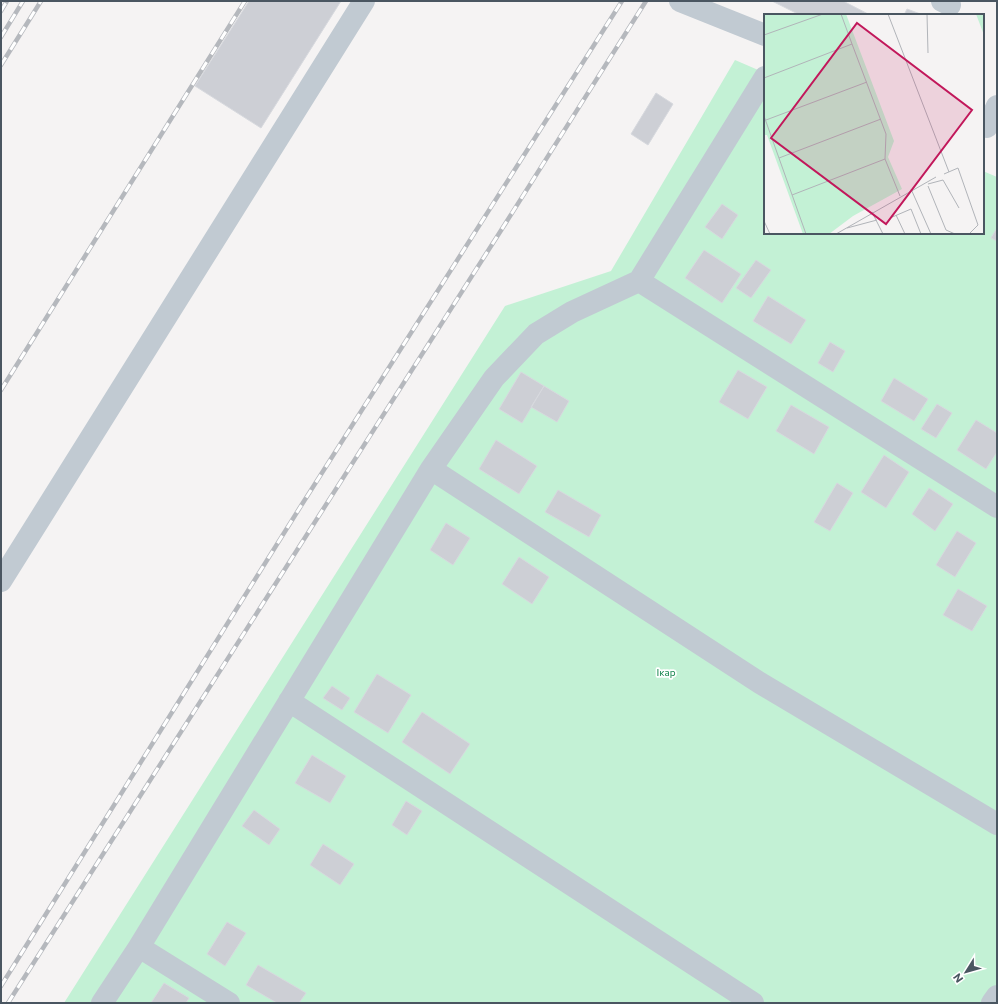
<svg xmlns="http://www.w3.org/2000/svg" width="998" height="1004" font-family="Commissioner,sans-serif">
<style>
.green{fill:#c3f1d5}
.building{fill:#cdcfd5;stroke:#d7d9de}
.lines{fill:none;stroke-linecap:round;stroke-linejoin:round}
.minor{stroke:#c1cad2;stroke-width:22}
.rail-casing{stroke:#b5b8bd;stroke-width:4.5}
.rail{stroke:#fff;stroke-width:3;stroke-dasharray:9;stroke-linecap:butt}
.labels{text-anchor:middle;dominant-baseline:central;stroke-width:3.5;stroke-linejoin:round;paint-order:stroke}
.park-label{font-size:10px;fill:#17864f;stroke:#fff}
.inset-road{fill:none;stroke:#b1b4b9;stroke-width:1}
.view{fill:#c2185b;fill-opacity:0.15;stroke:#c2185b;stroke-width:2}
.inset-edge{fill:none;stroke:#4a5661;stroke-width:2}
</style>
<rect width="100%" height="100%" fill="#f5f3f3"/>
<!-- green -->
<path class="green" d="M735 60 765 73V233H983V171L997 177V1003H64L505 306 611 271Z"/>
<!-- building -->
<path class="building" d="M249 1H341L261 128 195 86Z
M772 1H843L870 15H800Z
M907 9 923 15H904Z
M656 93 673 104 648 145 631 134Z
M722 204 738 215 722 239 705 227Z
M997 228V241L991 238Z
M704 250 741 274 722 303 685 278Z
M756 260 771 270 751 298 736 288Z
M768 296 806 320 791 344 753 321Z
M830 342 845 351 833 372 818 363Z
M738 370 767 387 748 419 719 402Z
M521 372 544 386 522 423 499 409Z
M894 378 928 399 914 421 881 401Z
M544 386 569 401 557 422 531 407Z
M937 404 952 413 936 438 921 429Z
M791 405 829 427 814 454 776 431Z
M976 420 997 433V452L986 469 957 450Z
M496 440 537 466 519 494 479 469Z
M884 455 909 472 886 508 861 492Z
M837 483 853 493 830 531 814 522Z
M929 488 953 504 935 531 912 514Z
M558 490 601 515 589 537 545 512Z
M446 523 470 538 453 565 430 550Z
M957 531 976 543 955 577 936 565Z
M519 557 549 577 532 604 502 584Z
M958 589 987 606 972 631 943 615Z
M377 674 411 695 388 733 354 712Z
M332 686 350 698 342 710 323 698Z
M422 712 470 744 450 774 402 742Z
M312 755 346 776 330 803 295 783Z
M406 801 422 811 407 835 392 825Z
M254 810 280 829 269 845 242 826Z
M323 844 354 864 340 885 310 865Z
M227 922 246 933 225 966 207 954Z
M258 965 306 993 299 1003H277L246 985Z
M164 983 189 998 186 1003H151Z"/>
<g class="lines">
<!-- minor -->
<path class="minor" d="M680 1 765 35
M942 1 950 5
M987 127 997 106
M639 281 997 507
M431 469 760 683 997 824
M1 581 364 1
M289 701 753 1003
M102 1003 139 947
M229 1003 139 947 431 469 494 378 536 334 572 312 639 281 765 77
M992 1003 997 996"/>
<defs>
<path id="rail" d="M1 11 7 1
M1 37 23 1
M1 65 41 1
M1 390 245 1
M1 986 299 509 622 1
M8 1003 500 232 646 1"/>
</defs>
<!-- rail casing -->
<use href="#rail" class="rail-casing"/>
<!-- rail -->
<use href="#rail" class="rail"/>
</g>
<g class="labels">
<!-- park labels -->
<g class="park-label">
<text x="666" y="672">Ікар</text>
</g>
</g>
<!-- overview -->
<g transform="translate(764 14)">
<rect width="220" height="220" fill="#f5f3f3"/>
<path d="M0 0H82L130 127 124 143 138 175 89 202 65 220H39L3 121H0ZM212 0H220V21Z" fill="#c3f1d5"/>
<path class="inset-road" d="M77 0 88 30M124 0 185 158M163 0 164 39M0 21 59 0M0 64 88 30 122 120 121 145 136 182M0 102 42 220M2 106 103 68M15 144 117 105M180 160 194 154 214 211 205 220M164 170 179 166 195 194M164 172 182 216 191 220M147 175 167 220M28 181 121 145M108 198 119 220M132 201 141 220M126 204 147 195 157 220M0 207 6 220M83 214 113 206M72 220 172 163"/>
<path class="view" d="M93 9 208 96 122 210 7 124Z"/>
<rect width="220" height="220" class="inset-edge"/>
</g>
<!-- border -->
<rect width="998" height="1004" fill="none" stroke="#4a5661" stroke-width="4"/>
<!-- north arrow -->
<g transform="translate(966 972) rotate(233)" stroke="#ffffff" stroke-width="3" paint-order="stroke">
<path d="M0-3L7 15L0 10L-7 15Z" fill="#4a5661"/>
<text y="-6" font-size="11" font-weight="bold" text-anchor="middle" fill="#4a5661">N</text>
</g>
</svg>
